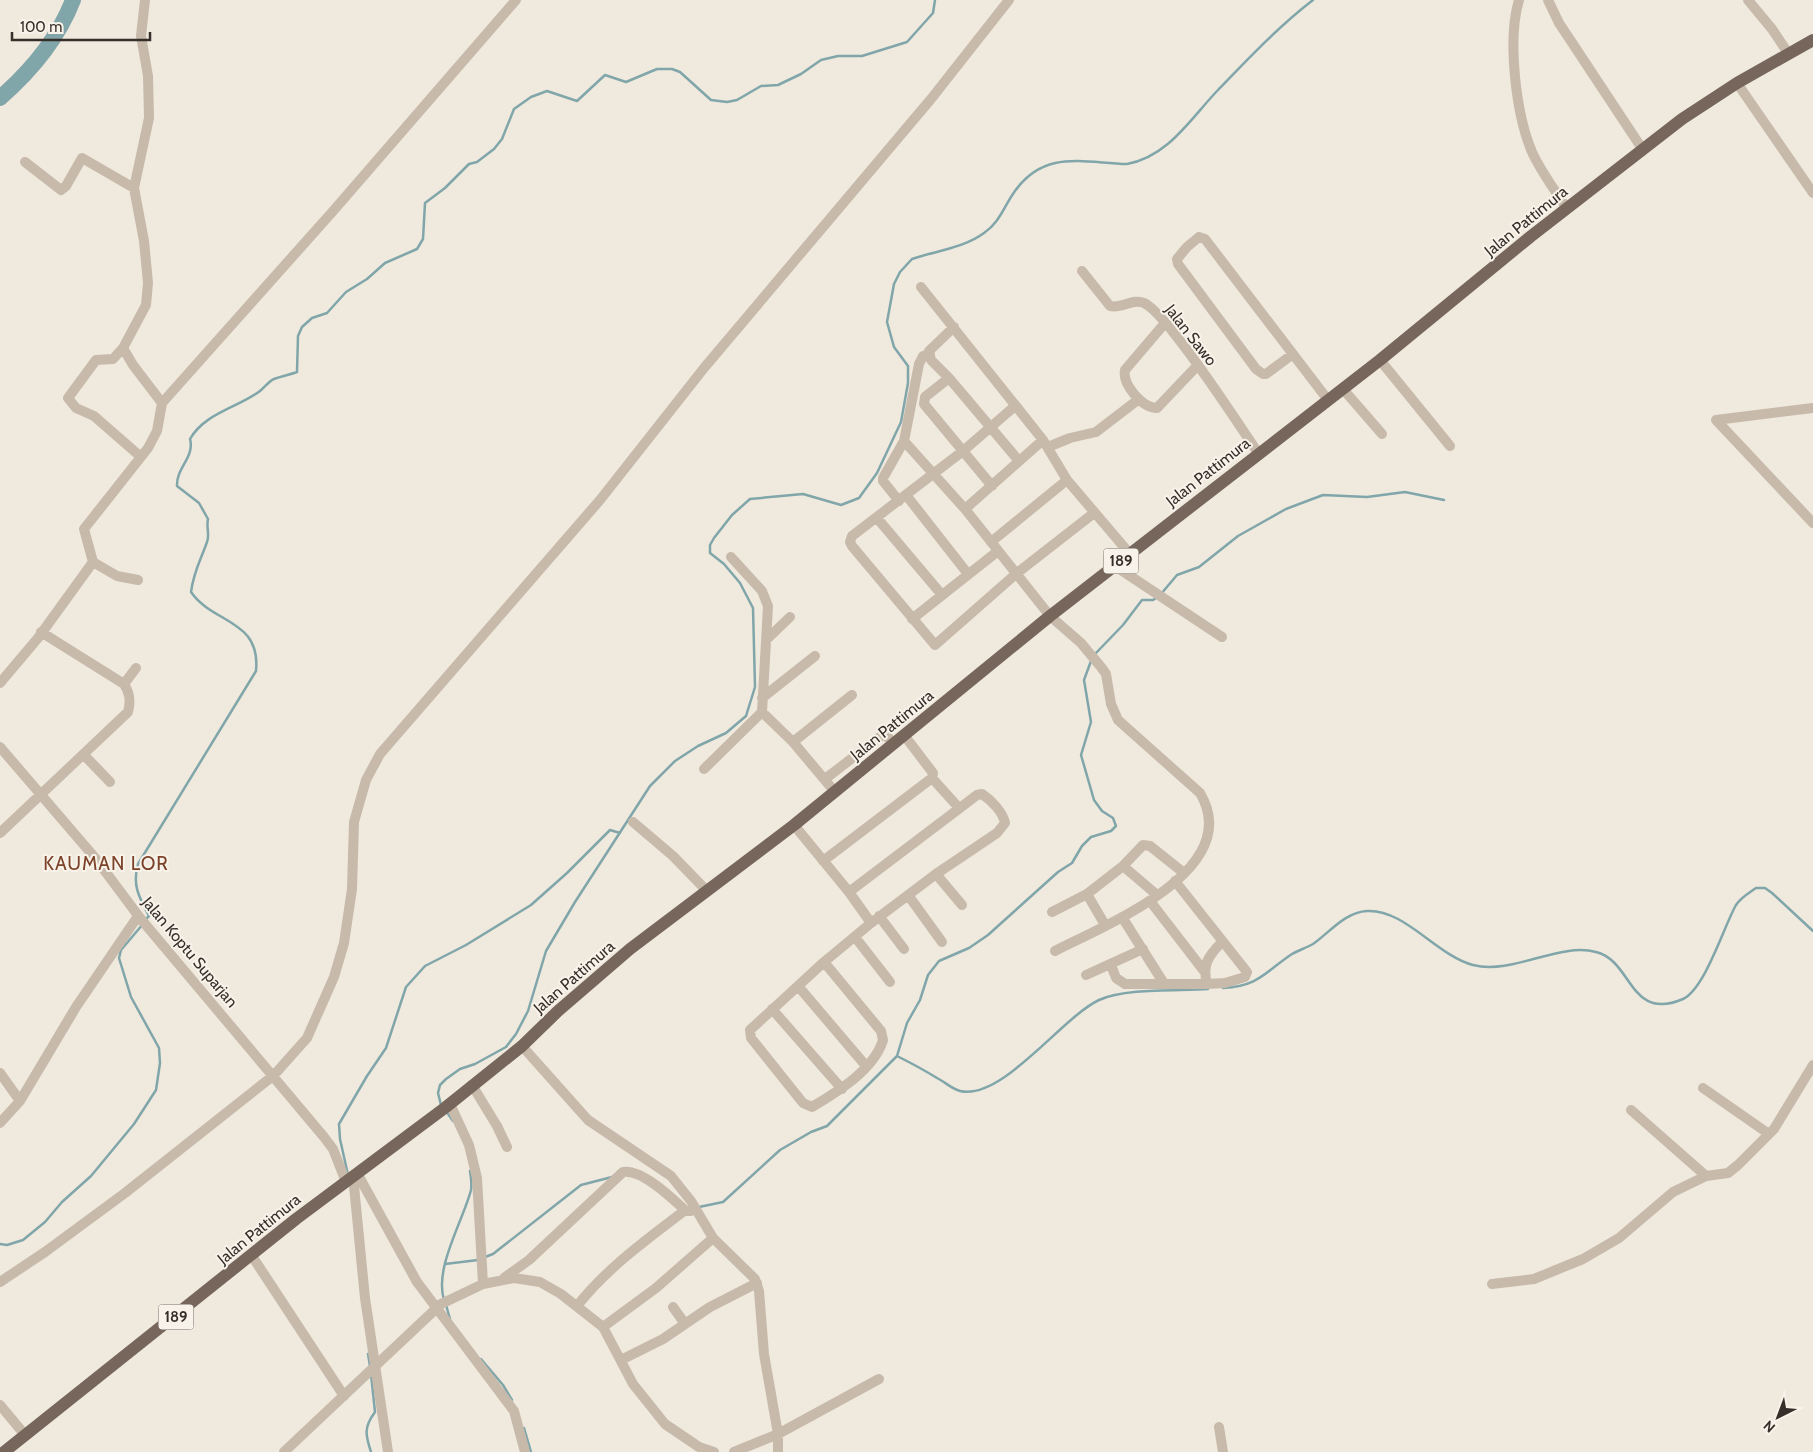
<svg xmlns="http://www.w3.org/2000/svg" width="1813" height="1452" font-family="Cabin,sans-serif">
<style>
.lines{fill:none;stroke-linecap:round;stroke-linejoin:round}
.stream{stroke:#80a6aa;stroke-width:2.5}
.river{stroke:#80a6aa;stroke-width:16}
.minor{stroke:#c7baab;stroke-width:10}
.major{stroke:#76665c;stroke-width:12}
.labels{text-anchor:middle;dominant-baseline:central;stroke-width:4;stroke-linejoin:round;paint-order:stroke}
.shield{fill:#f8f3ea;stroke:#706963;stroke-width:1}
.shield-label{font-size:15px;font-weight:bold;fill:#362e29}
.street-label{font-size:16px;fill:#362e29;stroke:#f8f3ea}
.quarter-label{font-size:19px;letter-spacing:1px;fill:#7d432a;stroke:#f8f3ea}
</style>
<rect width="100%" height="100%" fill="#f0e9de"/>
<g class="lines">
<!-- stream -->
<path class="stream" d="M1161 594 1177 575 1199 567 1238 536 1286 509 1323 495 1367 497 1405 492 1444 500
M1095 654 1123 625 1142 600H1153L1156 598
M146 919 149 916C139 897 132 885 138 864L256 671C261 619 213 624 191 592 194 570 200 562 207 542 210 535 206 527 208 519L199 503 177 486C176 468 195 457 190 439 205 413 237 408 260 391 265 387 269 381 274 379 282 376 289 375 297 372L298 336 302 327 312 318 327 313 346 292 367 279 385 263 417 249 423 239 425 203 445 188 469 164 477 162 494 149 502 139 514 109 531 97 547 91 577 101 605 75 626 82 657 69H672L680 72 711 100 727 102 737 100 761 86 778 85 801 74 821 60 838 56H862L907 42 933 13 935 0
M1223 988C1259 986 1265 972 1292 954 1299 950 1306 948 1313 944 1329 933 1345 912 1367 911 1405 909 1436 955 1473 965 1513 975 1559 942 1596 952 1633 961 1629 1022 1683 999 1705 989 1724 926 1736 905 1741 897 1749 893 1756 888H1765L1772 893 1813 931
M897 1056 907 1023 920 1000 928 975 939 961 969 948 988 935 1058 872 1072 863 1082 846 1091 837 1111 831 1116 826 1113 818 1102 811 1094 800 1081 755 1091 722 1084 680 1091 661
M441 1105 438 1093 440 1085 446 1079 460 1069 475 1064 506 1047 516 1034 528 1011 546 951 575 902 650 786 675 761 698 746 726 733 746 716 755 687 753 608 740 583 724 564 710 553V545L714 538 732 515 750 499 803 494 841 505 859 498 877 473 901 422 908 383V366L894 347 887 322 894 284 900 272 912 259C935 251 964 248 984 233 1000 222 1004 206 1015 191 1045 149 1084 163 1127 164 1168 157 1191 118 1218 90 1248 59 1279 26 1313 0
M446 1111 453 1121
M348 1175 340 1139 339 1124 367 1076 386 1048 406 987 425 966 466 945 531 905 567 873 610 830 620 833
M699 1207 723 1202 780 1150 811 1132 827 1126 897 1056C911 1063 924 1070 937 1078 945 1082 952 1089 960 1091 1002 1101 1061 1018 1099 1000 1125 988 1178 991 1208 989
M0 1244 7 1245 23 1240 45 1222 62 1202 91 1176 134 1124 156 1090 160 1063 159 1048 131 997 119 958 121 950 143 924
M485 1257 493 1254 581 1185 612 1177
M445 1264 478 1260
M444 1300C434 1268 463 1221 471 1190 472 1184 471 1177 470 1171
M446 1305 450 1319
M368 1354 370 1366
M481 1359 503 1385 512 1400
M371 1374 375 1412C364 1427 365 1434 371 1452
M524 1428 531 1452"/>
<!-- river -->
<path class="river" d="M0 98C31 71 58 39 73 0"/>
<!-- minor -->
<path class="minor" d="M1519 0C1507 40 1516 114 1532 152 1541 172 1555 190 1567 209
M1548 0 1559 23 1643 150
M1748 0 1772 29 1788 53
M1737 83 1813 193
M25 162 61 190 66 186 82 158 134 188
M1082 271 1110 306C1122 309 1133 298 1144 303 1166 312 1240 426 1258 453
M921 287 1043 440 1067 480 1130 554
M1165 323 1125 370C1122 384 1142 408 1157 408L1197 366
M954 327 929 351 931 360 949 378 1019 461
M123 348 113 359 96 360 68 398 76 408 94 416 141 457
M1293 354 1266 374H1263L1256 369 1178 264 1177 259 1187 247 1199 237 1205 239 1328 400
M1380 360 1450 446
M949 378 925 397 924 404 992 486
M1343 389 1382 434
M162 403 334 210 516 0
M1015 406 963 451 852 536 850 542 852 546 935 645 1017 573 1094 513
M1813 408 1716 420 1813 523
M904 441 965 509 1050 616 1081 643 1101 667 1106 674 1111 704 1118 720 1200 793C1246 870 1105 925 1055 951
M1048 447 1070 438 1096 432 1139 399
M906 495 968 574
M899 501 883 481V478L904 441 919 364 923 356 930 354
M965 509 1043 440
M877 518 942 595
M991 542 1067 480
M731 557 762 591 768 606 762 712 793 742 835 792
M93 562 117 576 138 580
M1115 566 1222 637
M912 619 998 551
M766 640 790 617
M0 683 38 638 93 562 84 529 148 448 157 431 162 403 133 365 123 348 146 305 148 283 144 241 134 188 149 118 148 76 141 36 145 0
M124 684 136 668
M762 698 815 656
M904 735 933 773 932 778
M793 742 852 695
M0 747 96 859 140 918 324 1137 333 1149 346 1182
M84 755 110 782
M704 769 762 712
M825 779 885 733 893 744
M633 822 673 856 706 890
M794 825 849 892 871 923 824 962 750 1030 751 1038 803 1103 812 1107C837 1092 874 1070 883 1040L881 1031 824 962
M0 833 128 712C131 701 130 693 124 684L41 632
M823 861 932 778 959 808
M1123 866 1157 895
M936 874 962 905
M1175 881 1247 972 1245 977 1225 983 1207 984
M849 892 977 795 982 794C991 800 1003 812 1005 823L997 833 936 874 871 923
M908 895 942 942
M1150 901 1204 971
M1052 912 1087 894
M879 916 904 949
M1122 917 1163 982
M1105 925 1087 894 1123 866 1143 845 1150 846 1184 873
M855 937 890 982
M1111 965 1116 978 1125 984H1207C1202 965 1208 956 1222 942
M1086 975 1143 949
M798 986 866 1066
M772 1009 842 1089
M522 1046 588 1120 671 1176 691 1201 713 1238 755 1279 759 1291 764 1354 778 1434V1452
M0 1073 20 1101
M472 1085 497 1126 507 1147
M1703 1088 1769 1134
M450 1104 469 1145 477 1178 483 1284
M1631 1110 1706 1176
M0 1123 20 1101 76 1007 138 916
M357 1173 417 1282 514 1411 525 1452
M353 1176 365 1298 388 1452
M252 1256 344 1396
M504 1278 529 1260 623 1172C642 1169 672 1198 686 1211
M0 1282 45 1252 125 1193 274 1075 307 1038 334 977 344 943 352 889 354 822 366 780 380 754 600 500 704 368 931 99 1009 0
M1492 1284 1534 1279 1583 1259 1619 1238 1673 1192 1706 1176 1728 1173 1738 1165 1774 1129 1813 1065
M577 1306C607 1268 646 1240 684 1211H691
M685 1324 710 1307 757 1283
M603 1327 656 1288 713 1238
M621 1360 663 1339 685 1324 673 1307
M0 1405 25 1435
M1219 1427 1223 1452
M284 1452 441 1304 483 1284 514 1278 540 1282 561 1294 603 1327 633 1384 665 1424 699 1447 714 1452
M734 1452 778 1434 879 1379"/>
<!-- major -->
<path class="major" d="M4 1452 296 1219 446 1107 522 1046 558 1011 630 949 794 825 1050 616 1380 360 1530 237 1682 119 1737 83 1813 40"/>
</g>
<g class="labels">
<!-- shield labels -->
<g class="shield">
<rect x="1103.5" y="548.5" width="35" height="25" rx="4"/>
<rect x="158.5" y="1304.5" width="35" height="25" rx="4"/>
</g>
<g class="shield-label">
<text x="1121" y="561">189</text>
<text x="176" y="1317">189</text>
</g>
<!-- street labels -->
<g class="street-label">
<text transform="translate(1526 221) rotate(-39)">Jalan Pattimura</text>
<text transform="translate(1191 335) rotate(52)">Jalan Sawo</text>
<text transform="translate(1208 472) rotate(-38)">Jalan Pattimura</text>
<text transform="translate(892 725) rotate(-39)">Jalan Pattimura</text>
<text transform="translate(190 952) rotate(50)">Jalan Koptu Suparjan</text>
<text transform="translate(574 977) rotate(-41)">Jalan Pattimura</text>
<text transform="translate(259 1229) rotate(-39)">Jalan Pattimura</text>
</g>
<!-- quarter labels -->
<g class="quarter-label">
<text x="106" y="863">KAUMAN LOR</text>
</g>
</g>
<!-- north arrow -->
<g transform="translate(1778 1417) rotate(222)" stroke="#f8f3ea" stroke-width="4" paint-order="stroke">
<path d="M0-4L9 19L0 12L-9 19Z" fill="#362e29"/>
<text y="-8" font-size="14" font-weight="bold" text-anchor="middle" fill="#362e29">N</text>
</g>
<!-- scale -->
<path d="M12 32v8h138v-8" fill="none" stroke="#362e29" stroke-width="2.5"/>
<text x="20" y="32" font-size="15" fill="#362e29" stroke="#f8f3ea" stroke-width="4" paint-order="stroke">100 m</text>
</svg>
